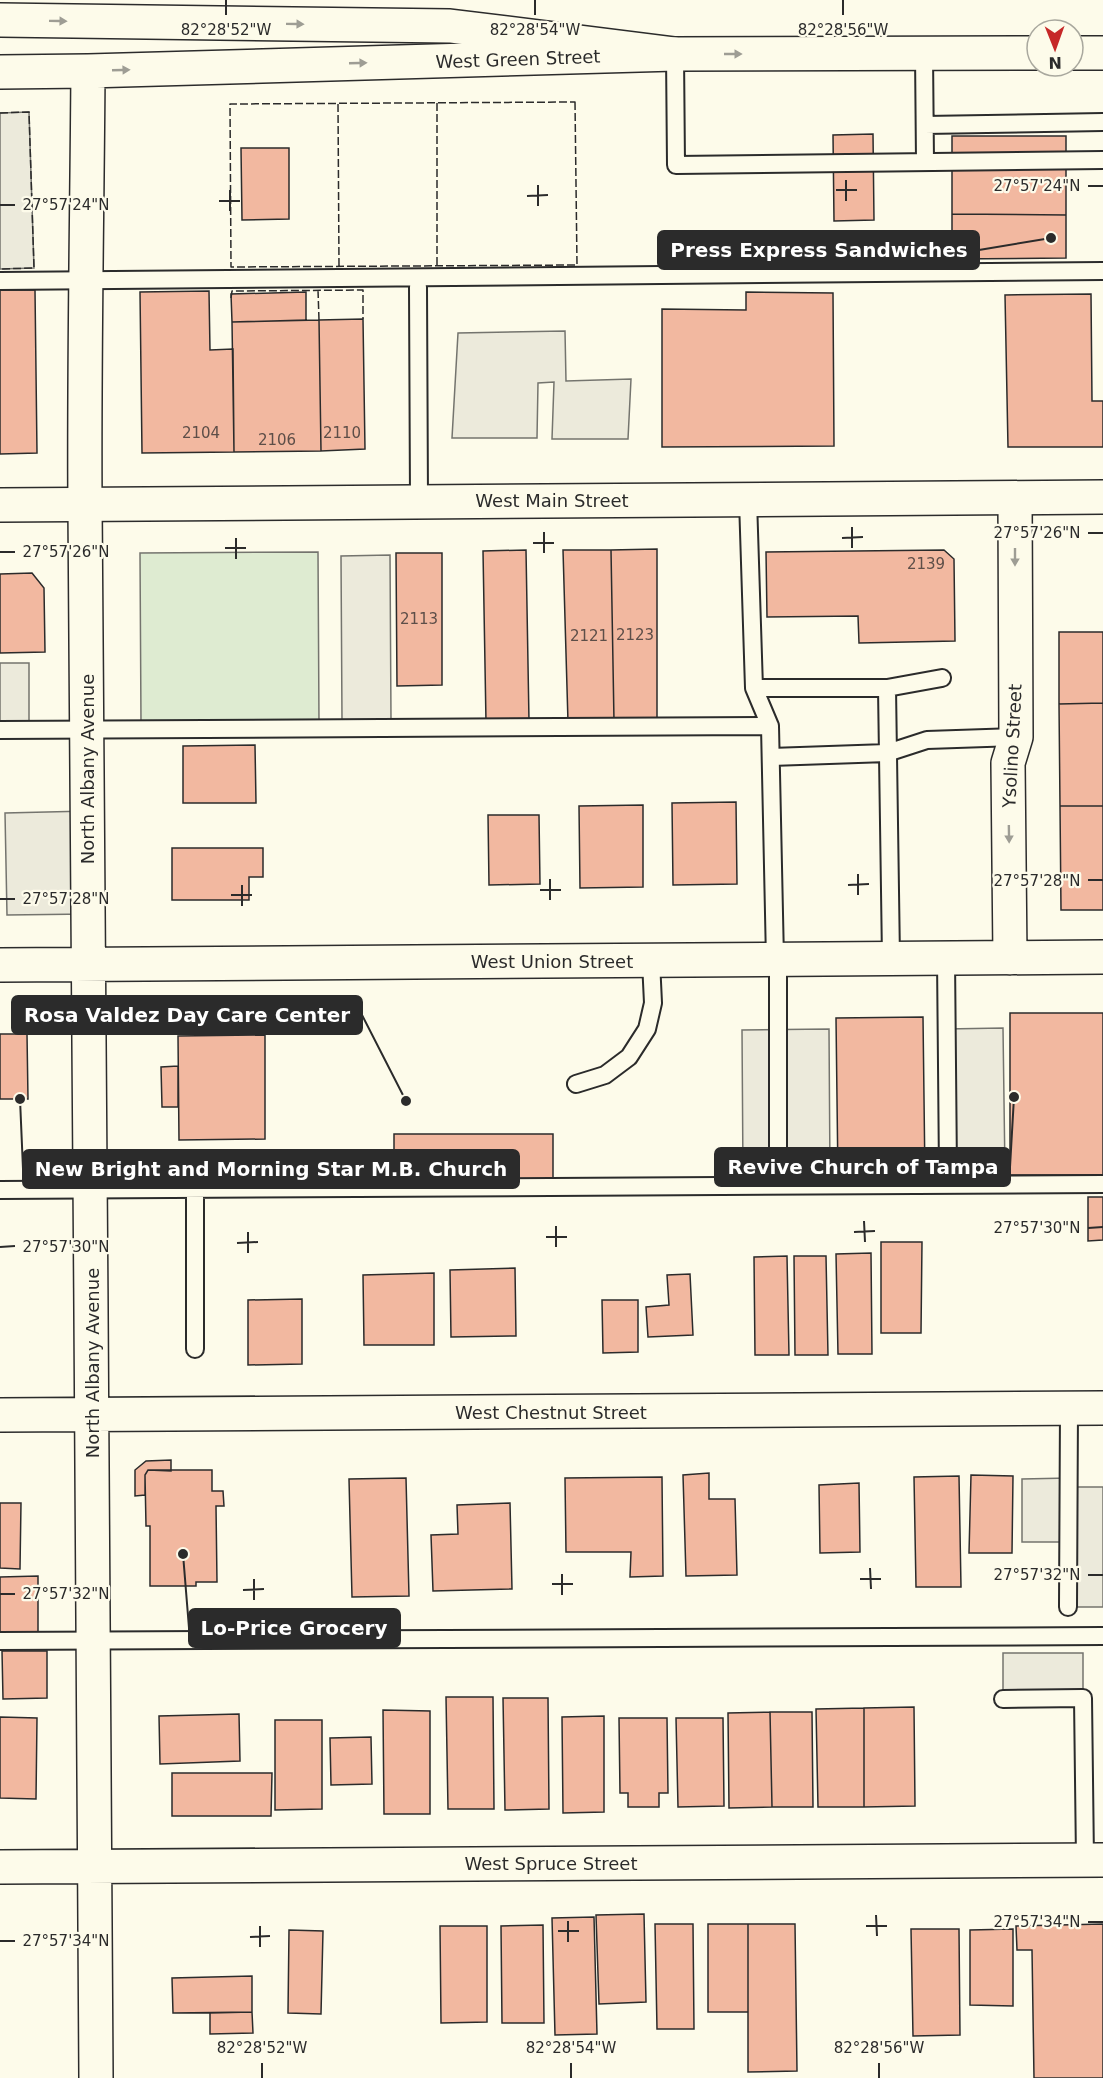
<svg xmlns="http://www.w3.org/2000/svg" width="1103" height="2078" font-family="'DejaVu Sans',sans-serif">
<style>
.green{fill:#deebd1;stroke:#74746e;stroke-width:1.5}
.parking{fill:#eceadb;stroke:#74746e;stroke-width:1.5}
.building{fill:#f2b8a0;stroke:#2b2b2b;stroke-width:1.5}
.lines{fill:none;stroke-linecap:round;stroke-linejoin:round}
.service-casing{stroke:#2b2b2b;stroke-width:20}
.minor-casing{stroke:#2b2b2b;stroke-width:36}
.tertiary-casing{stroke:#2b2b2b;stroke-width:36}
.motorway-casing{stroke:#2b2b2b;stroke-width:36}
.service{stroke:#fdfbea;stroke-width:16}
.minor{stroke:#fdfbea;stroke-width:33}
.tertiary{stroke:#fdfbea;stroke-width:33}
.motorway{stroke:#fdfbea;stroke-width:33}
.fence{stroke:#2b2b2b;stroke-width:1.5;stroke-dasharray:8 3;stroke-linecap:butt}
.oneway{fill:#9e9d94}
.ticks{fill:none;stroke:#2b2b2b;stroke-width:2}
.labels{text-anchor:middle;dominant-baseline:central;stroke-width:4.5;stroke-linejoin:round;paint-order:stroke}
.number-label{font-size:15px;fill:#5d4e48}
.street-label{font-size:18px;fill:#2b2b2b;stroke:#fdfbea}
.ticks-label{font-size:15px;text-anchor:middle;fill:#2b2b2b;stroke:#fdfbea;stroke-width:4.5;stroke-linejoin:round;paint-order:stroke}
.leader{fill:none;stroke:#2b2b2b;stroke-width:2}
.callout-dot{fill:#2b2b2b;stroke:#fdfbea;stroke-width:2}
.callout{fill:#2b2b2b;stroke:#2b2b2b;stroke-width:2}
.callout-label{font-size:20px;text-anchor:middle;font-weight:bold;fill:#fff}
</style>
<rect width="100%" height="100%" fill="#fdfbea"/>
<!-- green -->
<path class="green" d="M318 552 319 723H141L140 553Z"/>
<!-- parking -->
<path class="parking" d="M29 112 34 268 0 269V113Z
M565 331 566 381 631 379 628 439H552L554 382 538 383 537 438H452L458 333Z
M390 555 391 720H342L341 556Z
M0 663H29V730H0Z
M88 811V914L7 915 5 813Z
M1003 1028 1005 1172H948L946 1029Z
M829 1029 830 1174 743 1175 742 1030Z
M1069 1478V1487H1103V1607H1068L1069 1542H1022V1479Z
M1003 1653H1083V1698L1003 1699Z"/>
<!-- building -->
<path class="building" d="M873 134 874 220 834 221 833 135Z
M952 136H1066V215L952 214Z
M241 148H289V219L242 220Z
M952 214 1066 215V258L952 259Z
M0 290H35L37 453 0 454Z
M209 291 210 350 233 349 234 452 142 453 140 292Z
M306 292V320L232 322 231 294Z
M746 292 833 293 834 446 662 447V309L746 310Z
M1091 294 1092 401H1103V447H1008L1005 295Z
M363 319 365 449 321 451 319 320Z
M319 320 321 451 234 452 232 322Z
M657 549V721H614L611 550Z
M526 550 529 721 486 722 483 551Z
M563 550H611L614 721 568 722Z
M944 550 954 559 955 641 859 643 858 616 767 617 766 552Z
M396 553H442V685L397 686Z
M32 573 44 588 45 652 0 653V574Z
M1059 632H1103V703L1059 704Z
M1103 703V806H1060L1059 704Z
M255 745 256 803H183V746Z
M736 802 737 884 673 885 672 803Z
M643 805V887L580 888 579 806Z
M1060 806H1103V910H1061Z
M488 815H539L540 884 489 885Z
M172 848H263V877H249V900H172Z
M1010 1013H1103V1175H1010Z
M923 1017 925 1178 838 1179 836 1018Z
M0 1034H27L28 1099H0Z
M265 1035V1139L179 1140 178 1036Z
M178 1066V1107H162L161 1067Z
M394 1134H553V1179L394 1180Z
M1088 1197H1103V1240L1088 1241Z
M881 1242H922L921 1333H881Z
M871 1253 872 1354H838L836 1254Z
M787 1256 789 1355H755L754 1257Z
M794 1256H826L828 1355H795Z
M515 1268 516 1336 451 1337 450 1270Z
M434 1273V1345H364L363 1275Z
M690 1274 693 1335 648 1337 646 1307 669 1305 667 1275Z
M302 1299V1364L248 1365V1300Z
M602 1300H638V1352L603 1353Z
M171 1460V1471L148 1470 145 1475V1495L135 1496V1470L146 1461Z
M148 1470H212V1491H223L224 1506H216L217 1582H196V1586H150V1526H146L145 1475Z
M709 1473V1499H735L737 1575 686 1576 683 1475Z
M971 1475 1013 1476 1012 1553H969Z
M959 1476 961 1587H916L914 1477Z
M662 1477 663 1576 630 1577 631 1552H566L565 1478Z
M406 1478 409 1596 352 1597 349 1479Z
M859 1483 860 1552 820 1553 819 1485Z
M0 1503H21L20 1569 0 1568Z
M510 1503 512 1589 433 1591 431 1535 458 1534 457 1505Z
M38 1576V1635L0 1636V1577Z
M2 1651H47V1698L3 1699Z
M446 1697H493L494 1809H448Z
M503 1698H548L549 1809 505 1810Z
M914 1707 915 1806 864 1807V1708Z
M864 1708V1807H818L816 1709Z
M383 1710 430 1711V1814H384Z
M770 1712H812L813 1807H772Z
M770 1712 772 1807 729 1808 728 1713Z
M239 1714 240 1761 160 1764 159 1716Z
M604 1716V1812L563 1813 562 1717Z
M0 1717 37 1718 36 1799 0 1798Z
M619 1718H667L668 1793H659V1807H628V1793H620Z
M676 1718H723L724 1806 678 1807Z
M275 1720H322V1809L275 1810Z
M371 1737 372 1784 331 1785 330 1738Z
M172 1773H272L271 1816H172Z
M644 1914 646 2002 599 2004 596 1915Z
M594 1917 597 2034 555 2035 552 1918Z
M655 1924H693L694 2029H657Z
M708 1924H748V2012H708Z
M748 1924H795L797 2071 748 2072Z
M1103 1924V2078H1034L1032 1950H1017L1016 1926Z
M543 1925 544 2023H502L501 1926Z
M440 1926H487V2022L441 2023Z
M911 1929H959L960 2035 913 2036Z
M1013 1929V2006L970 2005V1930Z
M289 1930 323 1931 321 2014 288 2013Z
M252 1976V2012L173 2013 172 1978Z
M252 2012 253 2033 210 2034V2013Z"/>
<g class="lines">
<defs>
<path id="service" d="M924 53 925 162
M675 54 676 165 1103 160
M925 125 1103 122
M0 281 1103 271
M418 287 419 501
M748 500 754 688 770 726 775 960
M754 688H887L942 678
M887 688 891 958
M0 730 770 726
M771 757 887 753 927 740 1016 737
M946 958 948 1172
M778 960V1176
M576 1084 605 1075 629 1057 647 1029 653 1003 651 961
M195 1189V1349
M0 1190 1103 1184
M1068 1607 1069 1408
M0 1641 1103 1636
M1003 1699 1083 1698 1085 1860"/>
<path id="minor" d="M1073 53H1103
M88 71C87 216 84 360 85 505 87 1029 95 1554 96 2078
M0 72 88 71 675 54 1037 53
M1010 958 1008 763 1016 737 1015 498
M0 965 1103 957
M0 1415 1103 1408
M0 1867 1103 1860"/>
<path id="tertiary" d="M0 505 1103 497"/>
<path id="motorway" d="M0 20 450 26 675 54"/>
</defs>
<!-- service casing -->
<use href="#service" class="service-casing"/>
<!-- minor casing -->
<use href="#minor" class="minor-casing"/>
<!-- tertiary casing -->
<use href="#tertiary" class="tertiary-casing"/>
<!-- motorway casing -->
<use href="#motorway" class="motorway-casing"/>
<!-- service -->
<use href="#service" class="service"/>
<!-- minor -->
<use href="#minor" class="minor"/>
<!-- tertiary -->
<use href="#tertiary" class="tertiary"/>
<!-- motorway -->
<use href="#motorway" class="motorway"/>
<!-- fence -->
<path class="fence" d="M575 102 577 265 231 267 230 104Z
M437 103V266
M338 104 339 266
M0 113 29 112 34 268 0 269
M318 290 319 320
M231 298 232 291 363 290V319"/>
</g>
<!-- one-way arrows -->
<defs><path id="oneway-solid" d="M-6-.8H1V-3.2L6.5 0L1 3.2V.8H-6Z" transform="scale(1.5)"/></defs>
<g class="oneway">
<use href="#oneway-solid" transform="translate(58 21) rotate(1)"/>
<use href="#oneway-solid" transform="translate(295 24) rotate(1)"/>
<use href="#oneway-solid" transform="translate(733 54)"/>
<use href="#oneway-solid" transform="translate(358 63) rotate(-2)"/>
<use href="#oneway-solid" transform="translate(121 70) rotate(-2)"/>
<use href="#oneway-solid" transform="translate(1015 557) rotate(90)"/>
<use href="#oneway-solid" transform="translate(1009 834) rotate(89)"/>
</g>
<!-- ticks -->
<path class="ticks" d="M226 0V15M535 0V15M843 0V15M846 180V201M538 185V206M1088 186H1103M230 190V211M836 190H857M527 196 548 195M219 201H240M0 205H15M852 527V548M544 532V553M1088 533H1103M236 538V559M842 538 863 537M533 543H554M225 548H246M0 552H15M858 874V895M550 879V900M1088 880H1103M242 885V906M848 885 869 884M540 890H561M231 895H252M0 899H15M864 1221 865 1242M556 1226V1247M1088 1228 1103 1227M248 1232V1253M854 1232 875 1231M546 1237H567M237 1243 258 1242M0 1247 15 1246M870 1568 871 1589M562 1574V1595M1088 1575H1103M254 1579V1600M860 1579H881M552 1584H573M243 1590 264 1589M0 1594H15M876 1915 877 1936M568 1921V1942M1088 1922H1103M260 1926V1947M866 1926H887M558 1931H579M250 1937 270 1936M0 1941H15M262 2063V2078M571 2063V2078M879 2063V2078"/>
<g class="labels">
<!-- number labels -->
<g class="number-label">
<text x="201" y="433">2104</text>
<text x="342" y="433">2110</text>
<text x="277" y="440">2106</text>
<text x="926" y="564">2139</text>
<text x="419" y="619">2113</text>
<text x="635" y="635">2123</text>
<text x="589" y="636">2121</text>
</g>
<!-- street labels -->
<g class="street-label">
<text transform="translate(518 59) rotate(-2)">West Green Street</text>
<text x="552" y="500">West Main Street</text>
<text transform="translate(1012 746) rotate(-87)">Ysolino Street</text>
<text transform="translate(87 769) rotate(-90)">North Albany Avenue</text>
<text x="552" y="961">West Union Street</text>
<text transform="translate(92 1363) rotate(-90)">North Albany Avenue</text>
<text x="551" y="1412">West Chestnut Street</text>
<text x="551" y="1863">West Spruce Street</text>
</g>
</g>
<g class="ticks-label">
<text x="226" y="35">82°28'52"W</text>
<text x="535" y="35">82°28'54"W</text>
<text x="843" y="35">82°28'56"W</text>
<text x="1037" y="191">27°57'24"N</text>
<text x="66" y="210">27°57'24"N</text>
<text x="1037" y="538">27°57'26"N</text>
<text x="66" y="557">27°57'26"N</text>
<text x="1037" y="886">27°57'28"N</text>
<text x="66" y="904">27°57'28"N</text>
<text x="1037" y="1233">27°57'30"N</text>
<text x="66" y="1252">27°57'30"N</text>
<text x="1037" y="1580">27°57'32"N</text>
<text x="66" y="1599">27°57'32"N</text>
<text x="1037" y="1927">27°57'34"N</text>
<text x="66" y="1946">27°57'34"N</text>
<text x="262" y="2053">82°28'52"W</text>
<text x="571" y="2053">82°28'54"W</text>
<text x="879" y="2053">82°28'56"W</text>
</g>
<!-- callouts -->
<path class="leader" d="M1051 238L979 250M406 1101L362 1015M1014 1097L1010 1167M20 1099L23 1169M183 1554L189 1628"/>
<g class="callout-dot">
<circle cx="1051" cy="238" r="6"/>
<circle cx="406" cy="1101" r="6"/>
<circle cx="1014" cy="1097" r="6"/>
<circle cx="20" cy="1099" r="6"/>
<circle cx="183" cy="1554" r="6"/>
</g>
<g class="callout">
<rect x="658" y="231" width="321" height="38" rx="6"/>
<rect x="12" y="996" width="350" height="38" rx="6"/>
<rect x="715" y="1148" width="295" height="38" rx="6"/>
<rect x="23" y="1150" width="496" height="38" rx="6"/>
<rect x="189" y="1609" width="211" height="38" rx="6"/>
</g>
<g class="callout-label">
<text x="819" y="257">Press Express Sandwiches</text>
<text x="187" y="1022">Rosa Valdez Day Care Center</text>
<text x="863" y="1174">Revive Church of Tampa</text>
<text x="271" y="1176">New Bright and Morning Star M.B. Church</text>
<text x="294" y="1635">Lo-Price Grocery</text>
</g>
<!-- north arrow -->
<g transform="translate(1055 48) rotate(179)"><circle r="28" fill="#fdfbea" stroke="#a9a89e" stroke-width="1.5"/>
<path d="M0-4.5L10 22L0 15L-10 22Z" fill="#c62828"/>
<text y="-9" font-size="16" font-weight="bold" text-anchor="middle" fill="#2b2b2b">N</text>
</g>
</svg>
